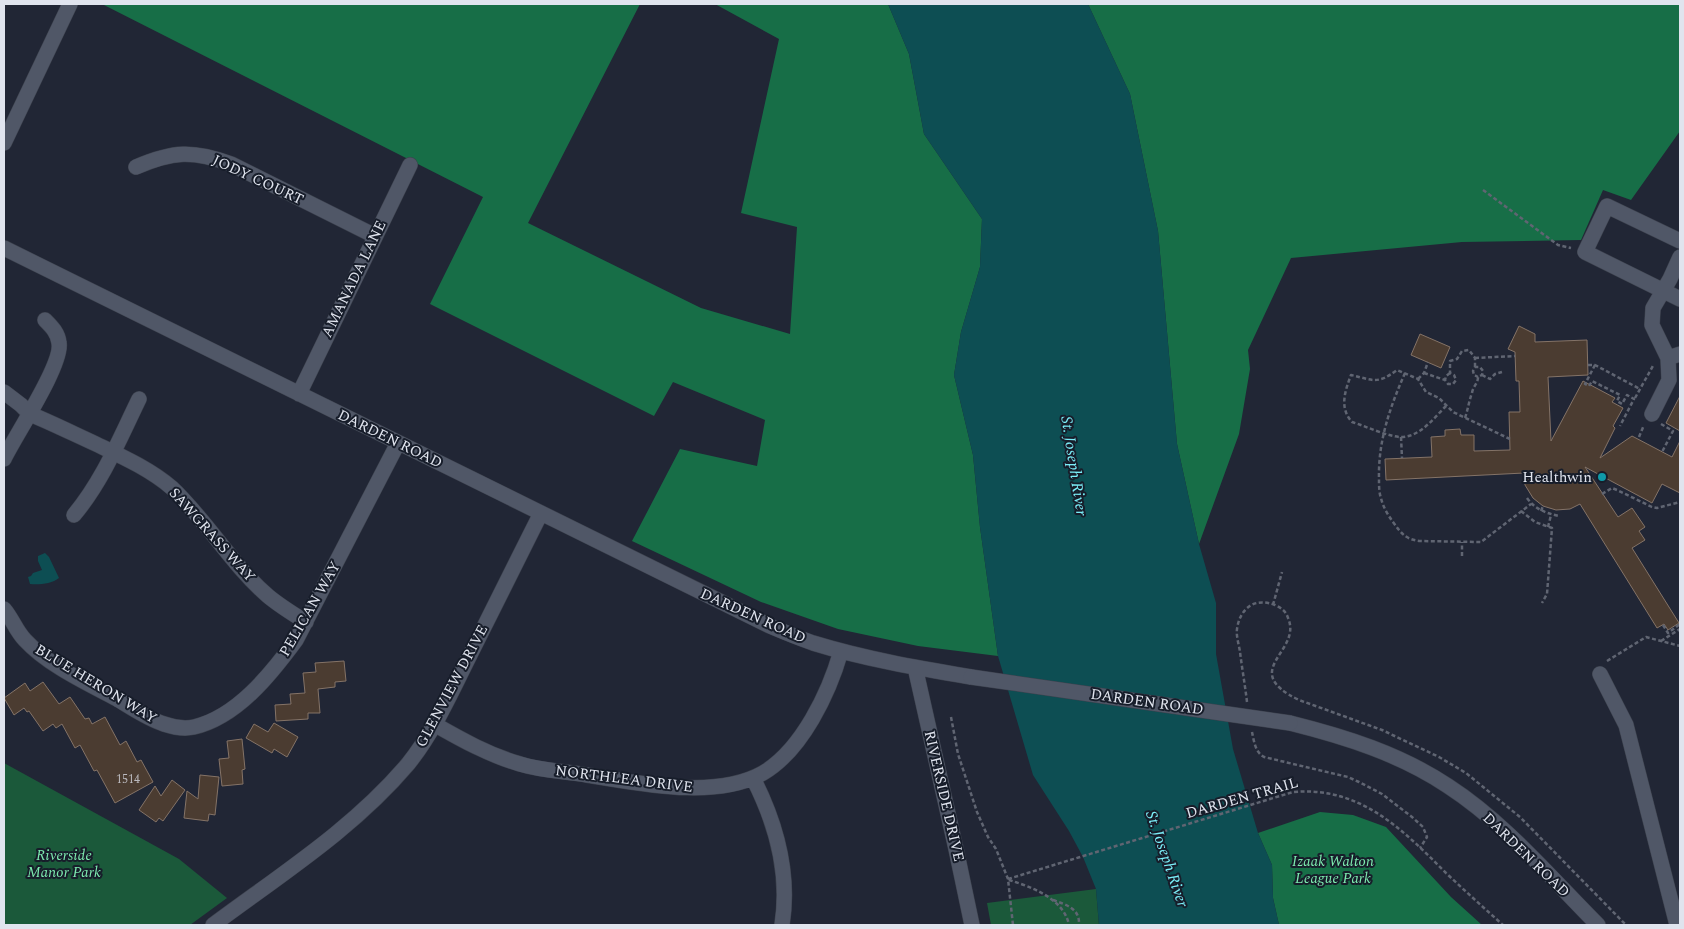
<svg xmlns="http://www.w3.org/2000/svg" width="1684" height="929" font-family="Spectral,serif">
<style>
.green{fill:#1b593a}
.forest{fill:#176e47}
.water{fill:#0d4e53}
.building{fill:#4b3c31;stroke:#847367}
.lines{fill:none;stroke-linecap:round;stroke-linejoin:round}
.minor-casing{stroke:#3d424e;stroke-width:16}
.path{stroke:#606572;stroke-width:2.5;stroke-dasharray:4 2.5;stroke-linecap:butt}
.minor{stroke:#505767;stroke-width:15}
.minor-bridge-casing{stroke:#3d424e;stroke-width:16;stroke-linecap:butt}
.minor-bridge{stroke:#505767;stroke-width:15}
.culture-dot{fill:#0f9aa8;stroke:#171d2a;stroke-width:2}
.labels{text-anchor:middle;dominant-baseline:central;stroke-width:4;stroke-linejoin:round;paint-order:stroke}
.number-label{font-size:12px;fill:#bbbabf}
.street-label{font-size:15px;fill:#e0e4ee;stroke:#171d2a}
.poi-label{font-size:15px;fill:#e0e4ee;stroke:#171d2a;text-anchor:end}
.park-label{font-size:15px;font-style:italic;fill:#7deaaf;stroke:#171d2a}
.water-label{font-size:16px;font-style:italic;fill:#7beff9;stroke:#171d2a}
</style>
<rect width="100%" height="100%" fill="#212635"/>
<!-- green -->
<path class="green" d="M4 763 179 859 227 898 190 925H4Z
M1096 889 1099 925H991L987 903Z"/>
<!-- forest -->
<path class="forest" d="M102 4H640L528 223 701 308 790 334 797 227 741 213 779 39 715 4H888L909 54 924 134 982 219 980 267 961 332 954 375 973 455 980 527 998 656 918 646 838 629 761 602 632 541 680 449 757 466 765 420 673 382 654 416 430 304 483 197Z
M1088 4H1680V131L1631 200 1603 190 1581 240 1462 242 1291 258 1248 350 1250 369 1239 434 1199 544 1177 444 1158 231 1130 94Z
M1320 812 1353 815 1386 827 1451 897 1482 925H1279L1273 898 1272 865 1258 833Z"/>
<!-- water -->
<path class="water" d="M888 4H1088L1130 94 1158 231 1177 444 1199 544 1216 603V654L1233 749 1258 833 1272 865 1273 898 1279 925H1099L1096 889 1083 857 1069 831 1033 775 998 656 980 527 973 455 954 375 961 332 980 267 982 219 924 134 909 54Z
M45 553 49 557 59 578C52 584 38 585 30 584L28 577 31 576 33 573 42 570 38 561V556Z"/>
<!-- building -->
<path class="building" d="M1519 326 1535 334V342L1587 340 1588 375 1548 377 1551 441 1583 381 1615 398 1612 402 1623 408 1613 426 1615 428 1600 458 1632 436 1672 457 1680 441V493L1662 484 1652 503 1585 467 1618 517 1632 508 1645 527 1639 531 1645 540 1632 548 1679 623 1668 630 1664 624 1657 628 1580 504 1570 509 1556 510 1543 506 1533 498 1525 485 1524 473 1386 480 1385 459 1432 457 1431 437 1445 436V430L1460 429 1461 435H1474V451L1510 450 1509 412H1520L1519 381H1516L1515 352 1508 349Z
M1420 334 1450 347 1441 368 1411 355Z
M1680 396V431L1666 423Z
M344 661 346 681 335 682V687L318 689 320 713H308V719L276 721 275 705 291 704 290 694 305 693 303 673 316 672 315 663Z
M43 682 59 704 70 697 85 719 89 718 92 724 105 717 120 745 126 741 137 762 141 760 153 782 115 803 97 770 94 771 80 745 75 748 62 724 56 728 53 724 43 731 29 711 27 712 24 708 14 715 4 698 25 683 30 691Z
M274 723 298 737 287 757 274 749 272 753 246 738 254 724 268 732Z
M242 739 245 769 242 770 243 784 222 786 219 759 229 758 227 741Z
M200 775 219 777 215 815 209 814 208 821 184 818 187 791 198 799Z
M172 780 185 790 163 821 159 818 156 822 139 810 155 786 161 796Z"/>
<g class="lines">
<defs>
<path id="minor" d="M4 143 70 4
M136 167C173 151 193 150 231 164L375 236
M1680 241 1607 206 1585 252 1680 299
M4 248 770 626C784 632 799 638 813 643 865 659 918 668 971 677
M1680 257 1670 279 1653 308 1652 325 1668 358 1680 354
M4 392 21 405 30 414C52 423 74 434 96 444 121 456 150 469 172 488 207 521 232 565 268 596 280 606 293 614 306 622
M299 394 410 165
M1652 414 1669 380 1668 358
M4 459C15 436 63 364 59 343 58 333 52 327 45 320
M74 515C103 480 119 440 139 399
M4 609C12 618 16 631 25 640 48 665 87 683 117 699 132 708 148 719 164 724 173 727 185 729 194 727 237 717 271 674 296 640L398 443
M915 667 956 849 972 925
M1600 674 1626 725 1677 925
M1290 723C1346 737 1400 754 1448 786 1505 823 1550 877 1598 925
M434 724C462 740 489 755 520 764 542 771 565 771 587 775 639 783 715 800 763 773 802 750 829 693 841 651
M753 778C776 823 790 874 782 925
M213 925C280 875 353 829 408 764 433 733 450 695 468 659 492 611 516 562 541 513"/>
</defs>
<!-- minor casing -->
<use href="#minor" class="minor-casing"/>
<!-- path -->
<path class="path" d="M1483 190 1558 245 1571 248
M1475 358 1515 356
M1588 365H1595L1640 389
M1595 365 1585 384 1589 386 1592 381 1620 395 1617 401 1622 404 1627 395 1634 399 1620 426
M1405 373C1390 407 1378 441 1379 479 1379 485 1379 493 1381 498 1383 507 1388 515 1393 522 1401 533 1405 539 1419 541L1481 542 1531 504
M1424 373 1445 380
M1450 373 1446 376 1445 380 1448 384H1453L1456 380 1454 375 1450 373V361L1457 359 1462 351 1469 350 1475 358V367
M1482 375 1490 379 1495 374 1502 372
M1418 379 1424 373 1428 362
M1635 398 1654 364
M1446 406C1434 418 1420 437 1401 437 1389 437 1365 426 1352 422 1339 408 1345 391 1351 375 1373 380 1377 385 1397 370L1418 379 1426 392 1439 398 1453 412 1510 439
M1465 418C1468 409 1469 401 1472 393 1473 386 1478 384 1478 377L1482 375 1483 371 1480 367H1475L1473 371 1474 375 1478 377
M1661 424 1673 431 1662 452
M1401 437 1402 458
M1639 437 1644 425
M1602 494 1612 488 1617 490 1652 507 1657 508 1680 502
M1527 498C1535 509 1545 513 1559 516
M1521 511 1535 522 1552 528 1547 594 1542 603
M1541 511 1543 506
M1548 527 1551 515
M1462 556V542
M1273 605 1282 572
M1663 625 1668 633 1680 624
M1661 641 1680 629
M1607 661 1646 637 1680 646
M1247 702C1245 685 1242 668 1240 652 1239 645 1236 636 1237 629 1240 608 1255 597 1275 605 1281 608 1286 611 1288 618 1303 652 1237 670 1299 700L1382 730 1439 757 1466 773 1520 817 1626 925
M951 717 958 754 977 812 988 837 996 849 1008 879 1013 925
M1252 732C1254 741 1255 752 1264 757L1348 777 1359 782 1382 794 1412 817 1423 827 1427 837 1420 848
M1008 879 1293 792C1360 786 1402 829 1446 873 1465 891 1484 908 1503 925
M1009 880C1032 887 1064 899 1069 925
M1053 900C1066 905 1080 908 1079 925"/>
<!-- minor -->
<use href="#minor" class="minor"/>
<defs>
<path id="minor-bridge" d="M971 677 1290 723"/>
</defs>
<!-- minor-bridge casing -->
<use href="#minor-bridge" class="minor-bridge-casing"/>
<!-- minor-bridge -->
<use href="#minor-bridge" class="minor-bridge"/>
</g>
<!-- markers -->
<circle class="culture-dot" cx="1602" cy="477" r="5"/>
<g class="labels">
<!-- number labels -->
<g class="number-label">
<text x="128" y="779">1514</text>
</g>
<!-- street labels -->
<g class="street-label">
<text transform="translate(258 180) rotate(25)">JODY COURT</text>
<text transform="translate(354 279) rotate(-64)">AMANADA LANE</text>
<text transform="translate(390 439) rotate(26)">DARDEN ROAD</text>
<text transform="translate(212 535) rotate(48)">SAWGRASS WAY</text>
<text transform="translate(310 609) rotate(-60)">PELICAN WAY</text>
<text transform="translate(753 616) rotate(24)">DARDEN ROAD</text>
<text transform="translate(96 684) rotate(31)">BLUE HERON WAY</text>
<text transform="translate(452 686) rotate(-62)">GLENVIEW DRIVE</text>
<text transform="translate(1147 702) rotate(8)">DARDEN ROAD</text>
<text transform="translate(624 779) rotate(7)">NORTHLEA DRIVE</text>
<text transform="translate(944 796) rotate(77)">RIVERSIDE DRIVE</text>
<text transform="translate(1242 798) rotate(-16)">DARDEN TRAIL</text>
<text transform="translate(1526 855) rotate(44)">DARDEN ROAD</text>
</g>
<!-- poi labels -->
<g class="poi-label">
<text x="1592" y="477">Healthwin</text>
</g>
<!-- park labels -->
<g class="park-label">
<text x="64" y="855">Riverside<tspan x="64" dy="17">Manor Park</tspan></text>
<text x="1333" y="861">Izaak Walton<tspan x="1333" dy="17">League Park</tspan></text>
</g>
<!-- water labels -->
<g class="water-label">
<text transform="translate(1074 466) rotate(81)">St. Joseph River</text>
<text transform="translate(1167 859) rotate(71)">St. Joseph River</text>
</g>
</g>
<!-- border -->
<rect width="1684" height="929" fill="none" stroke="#e0e4ee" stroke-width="10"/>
</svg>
